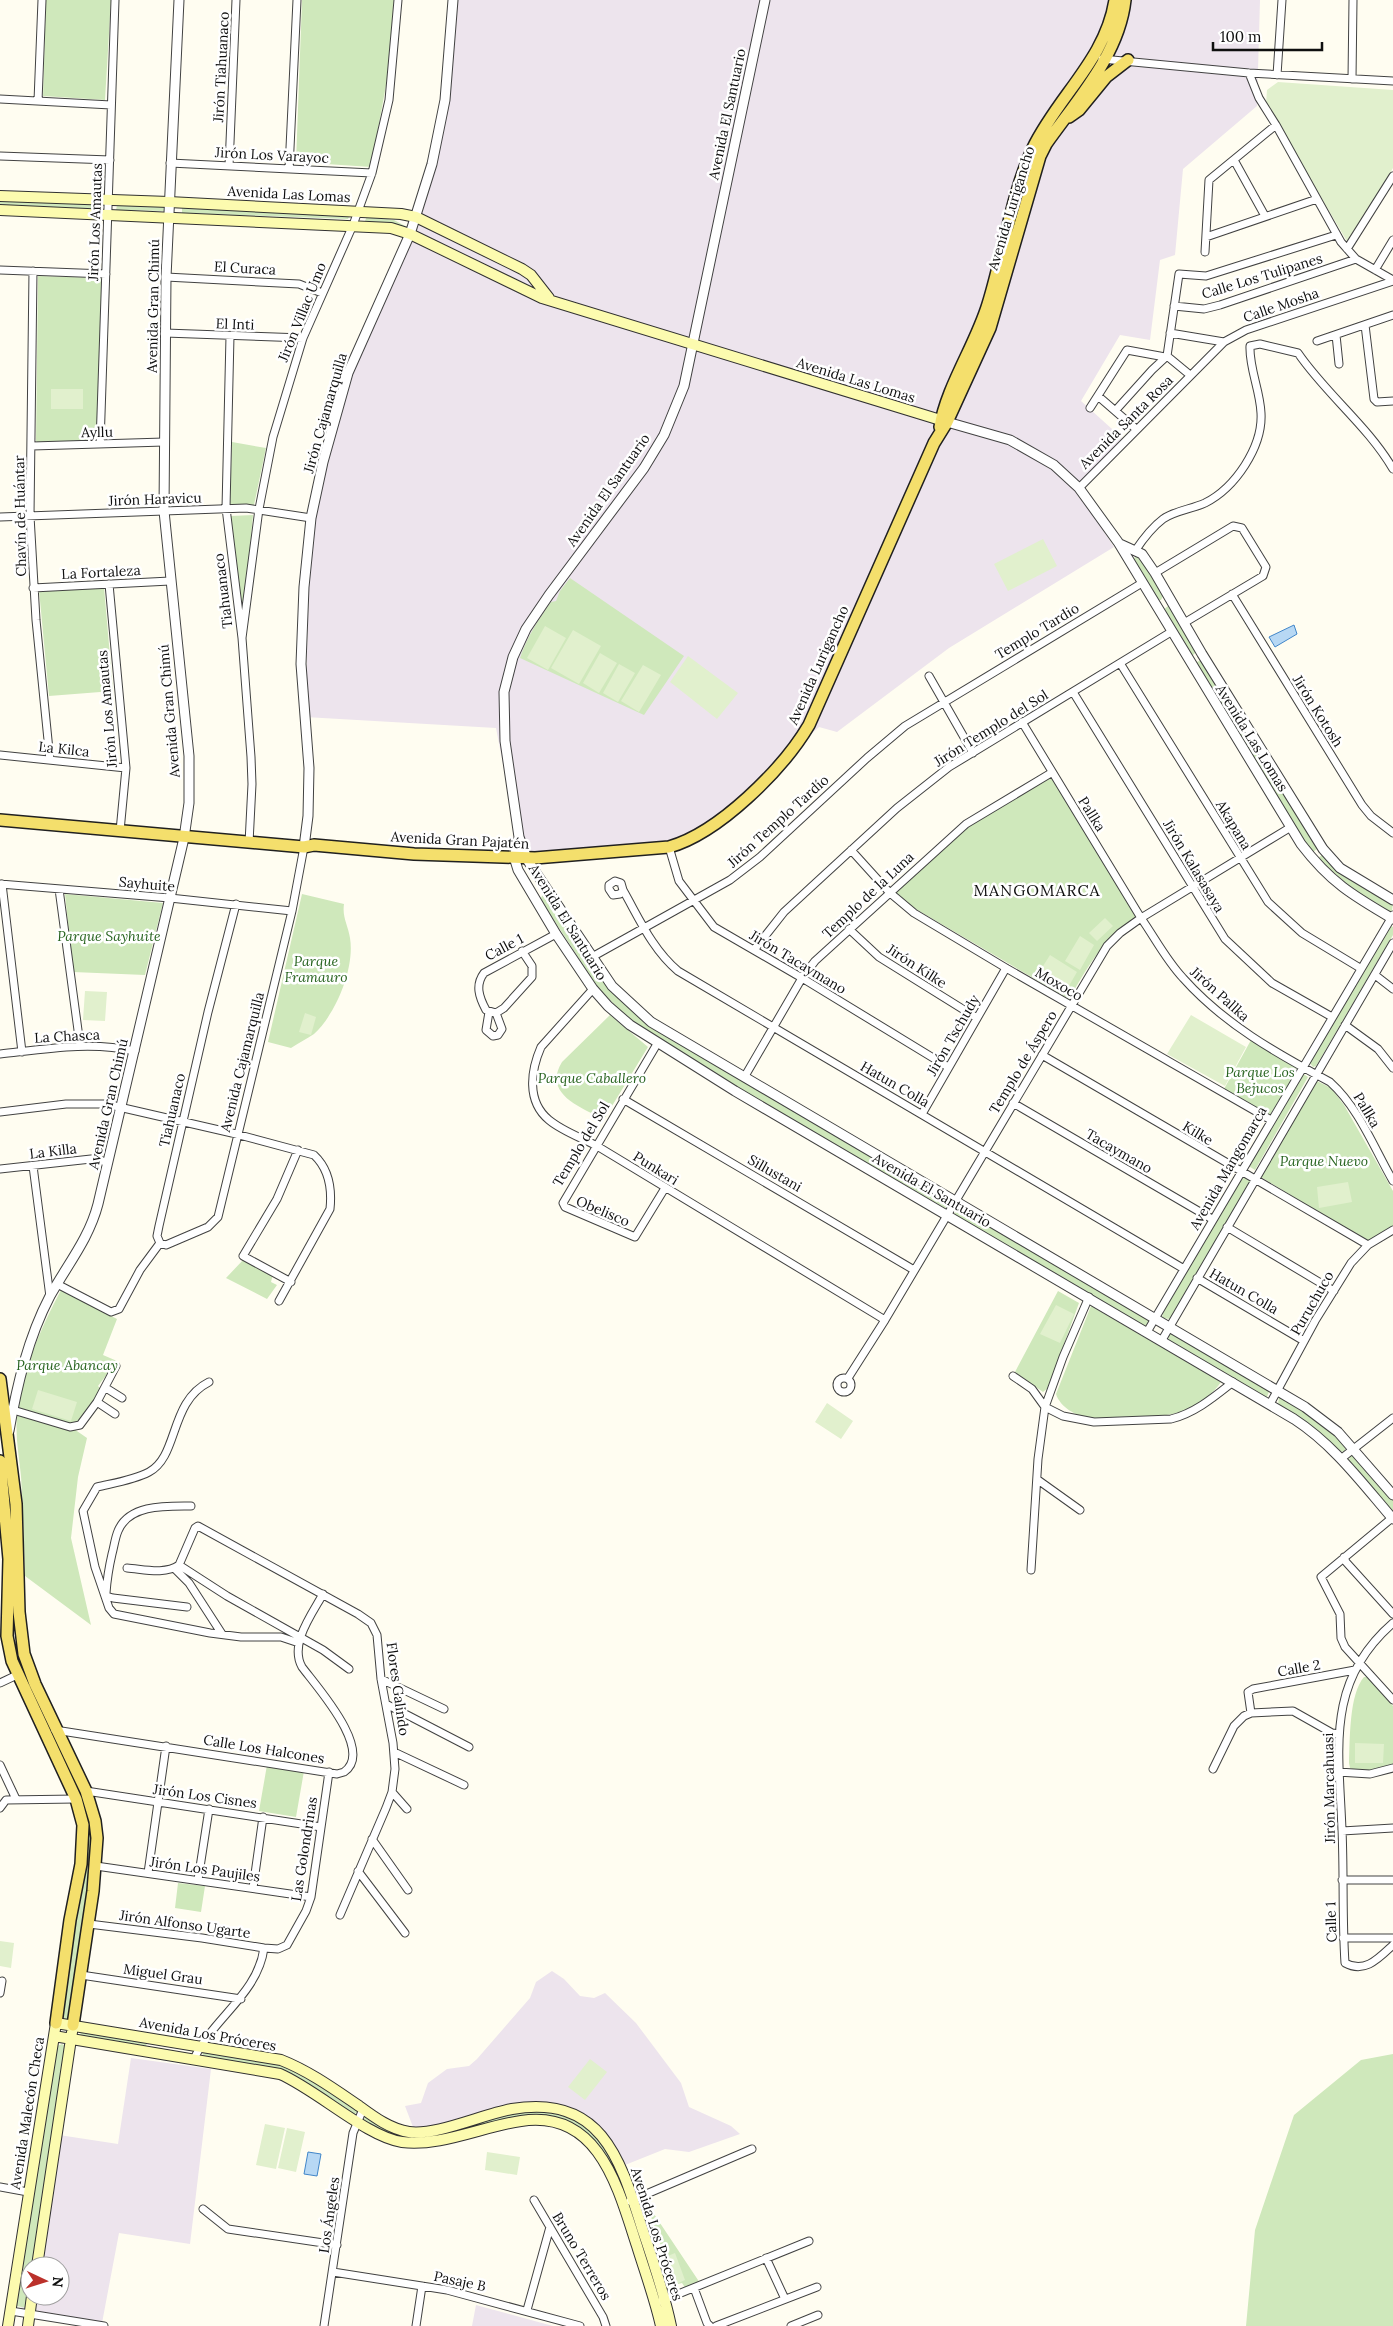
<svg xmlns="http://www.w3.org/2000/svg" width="1393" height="2326" font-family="Lora,serif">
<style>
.industrial{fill:#ede4ed;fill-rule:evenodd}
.green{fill:#cfe8bb}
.pitch{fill:#e1f0cd}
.water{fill:#b7d8f4;stroke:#4186c9}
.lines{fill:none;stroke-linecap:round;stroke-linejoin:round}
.minor-casing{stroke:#424242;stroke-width:9}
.tertiary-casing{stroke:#424242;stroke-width:11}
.secondary-casing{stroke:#313131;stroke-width:12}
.primary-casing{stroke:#202020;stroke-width:14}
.minor{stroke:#fff;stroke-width:7}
.tertiary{stroke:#fff;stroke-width:9}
.secondary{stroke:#fcfbaf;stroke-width:10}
.primary{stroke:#f4df6c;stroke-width:11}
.labels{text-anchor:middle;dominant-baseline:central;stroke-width:5;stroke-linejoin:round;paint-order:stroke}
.street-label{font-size:14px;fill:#0f0f0f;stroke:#fff}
.park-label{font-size:14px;font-style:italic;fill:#296521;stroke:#fff}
.quarter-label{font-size:16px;letter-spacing:1px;fill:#0f0f0f;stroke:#fff}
</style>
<rect width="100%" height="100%" fill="#fffdf1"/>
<!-- industrial -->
<path class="industrial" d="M453 0H1260L1257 106 1183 169 1175 255 1160 260 1150 340 1120 335 1081 401 1122 438 1075 488 1114 547 949 648 837 732 819 727 710 826 668 849 521 857 496 728 305 717 311 524 347 377 410 231 434 147 446 80Z
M552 1971 564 1979 580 1996 594 1998 605 1993 636 2023 681 2083 689 2107 731 2126 740 2134 689 2152 665 2149 620 2167 546 2112 419 2138 413 2127 405 2106 421 2103 428 2083 447 2069 469 2066 477 2059 530 1998 536 1982Z
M131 2058 211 2069 190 2244 119 2233 102 2323 21 2309 46 2133 118 2144ZM30 2266H60V2296H30Z
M476 2305 553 2326H472Z"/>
<!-- green -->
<path class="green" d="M46 0H111L105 100 43 96Z
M302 0H394L387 80 371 167 296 162Z
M0 200 102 205V209L0 205Z
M117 205 165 207V211L116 210Z
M182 207 350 215 348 219 182 213Z
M367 216 394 220 409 228 365 221Z
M38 276 102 278 99 441 38 443 36 441Z
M232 442 266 448 254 505 230 504Z
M253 515 245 602 241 603 231 516Z
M1135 557 1142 558 1164 594 1161 600H1157L1133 560Z
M570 578 684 656 644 715 520 658C527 637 538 620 551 602L556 601 560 591Z
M104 587 113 691 49 696 39 590Z
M1168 606H1171L1196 652 1193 655H1189L1162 611Z
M1201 660 1318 845 1317 849 1313 852 1309 851 1196 665 1197 662Z
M1050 776 1138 916C1101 942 1092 960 1069 999L914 908 894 892 973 822Z
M1322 855 1393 903 1392 911H1389C1360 895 1338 885 1318 858Z
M544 892 624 1002 652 1027 950 1203 948 1207 945 1208 681 1055 633 1023 599 989 544 905 541 898Z
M65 894 163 903 145 975 73 972Z
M302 894 344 904C342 917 348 925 350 938 355 968 336 1014 314 1034 307 1039 298 1043 291 1048L268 1042Z
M1389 925 1393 927V935L1316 1066 1313 1067 1309 1062Z
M610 1015 648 1047 604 1119C582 1108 542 1094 562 1062Z
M1251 1040 1296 1068 1297 1071 1270 1115H1267L1224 1089Z
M1302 1073 1308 1077 1255 1170 1247 1165Z
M1317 1081 1331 1088 1344 1105 1393 1191V1228L1368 1242 1261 1177Z
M1243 1176 1251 1177V1181L1170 1319 1162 1318 1163 1313Z
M957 1206 1150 1318 1148 1326H1144L954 1215Z
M244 1259 273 1274 271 1282 277 1285 267 1299 226 1278Z
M61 1290 117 1319 103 1355 117 1361 98 1386 101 1389 74 1429 87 1438 78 1477 71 1538 91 1625 25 1576C24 1543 23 1509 21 1476 19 1456 15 1436 17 1415 21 1372 41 1328 61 1290Z
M1058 1291 1079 1303 1048 1388 1043 1392 1015 1372Z
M1091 1306 1221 1382C1212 1395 1199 1404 1185 1410 1163 1419 1139 1416 1116 1417 1107 1418 1098 1419 1089 1418 1076 1416 1060 1407 1056 1394Z
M1170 1332 1270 1389 1267 1397H1262L1168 1340Z
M1283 1396 1314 1416 1347 1445 1344 1452 1339 1451 1278 1405 1279 1397Z
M1352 1454 1356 1456 1393 1500V1514L1348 1461Z
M1364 1677H1369L1393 1706V1764C1382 1770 1362 1774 1350 1768L1349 1763C1350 1740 1349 1694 1364 1677Z
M57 1736 86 1799 94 1844 71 2019 67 2021 61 2019 87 1841 50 1739Z
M267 1765 304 1771 296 1817 259 1811Z
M178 1883 205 1886 201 1912 175 1908Z
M81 2031 147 2043 146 2046 144 2048 80 2036Z
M62 2044 65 2046 33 2266H30L27 2308 16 2306 57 2046Z
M202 2052 265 2060 291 2067 359 2110 358 2112 353 2115 305 2082 204 2058Z
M1393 2054V2326H1246L1255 2230 1294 2115 1361 2060Z
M521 2110 556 2111 588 2127 604 2143 628 2197 625 2198 609 2164 555 2118 437 2138 401 2140 363 2122 365 2116 402 2133Z
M646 2202 700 2283 686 2289 682 2283 674 2285Z"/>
<!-- pitch -->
<path class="pitch" d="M1278 82 1393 90V168L1348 243 1266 104 1267 90Z
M51 389H83V409H51Z
M1043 539 1057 566 1008 591 994 564Z
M545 626 566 638 548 670 527 658Z
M573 630 601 646 579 684 551 668Z
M600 653 617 663 599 693 583 683Z
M688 656 738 693 717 719 670 682Z
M619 664 635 673 618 702 603 693Z
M643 665 661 675 639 712 621 701Z
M1105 918 1113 926 1097 941 1089 933Z
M1080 936 1094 945 1080 970 1065 961Z
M1050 955 1077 972 1066 991 1038 974Z
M85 991 107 992 105 1021 83 1020Z
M305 1013 316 1017 311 1035 299 1032Z
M1191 1015 1246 1047 1225 1086 1167 1054Z
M1348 1182 1352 1202 1319 1208 1317 1187Z
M1056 1305 1074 1314 1060 1343 1040 1334Z
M38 1390 77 1402 71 1421 32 1409Z
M827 1403 853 1421 841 1439 815 1422Z
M1355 1743 1384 1744 1383 1763H1355Z
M0 1941 14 1943 11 1968 0 1966Z
M590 2059 607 2072 585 2100 568 2087Z
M265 2124 285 2128 276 2169 256 2165Z
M287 2128 305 2132 296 2172 278 2168Z
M487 2152 520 2157 517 2175 485 2170Z
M675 2253 685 2280 674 2285 663 2258Z"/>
<!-- water -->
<path class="water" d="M1294 625 1297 634 1275 647 1269 637Z
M308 2152 321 2154 317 2176 304 2174Z"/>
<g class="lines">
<defs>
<path id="minor" d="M1102 59 1249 73 1393 81
M1249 73 1259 98 1276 125 1341 242 1356 259 1393 280
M1277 75 1282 0
M1352 79 1353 0
M0 99 111 105
M38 101 42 0
M0 156 110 160
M1234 160 1265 216
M170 163 372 173
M229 166 236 0
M289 169 297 0
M1206 237 1317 199
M1347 249 1393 176
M1205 252 1209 180 1276 125
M0 270 106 274
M1375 270 1393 240
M33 271 30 516 36 620 50 760
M166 277 299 284 322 293
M1174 306 1204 309 1220 305 1356 259
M1365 325 1374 399 1377 402 1393 401
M165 333 303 338
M1170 333 1224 342
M1336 335 1339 364
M230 336 226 508 242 638 251 757 252 784 249 843
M1317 341 1393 315
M1167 356 1179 274 1206 276 1336 235
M1167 356 1190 375
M1098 396 1136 429
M1090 408 1127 350 1165 357
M1115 411 1152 370 1167 356
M100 444 115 0
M32 446 164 442
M1079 488 1224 342 1246 330 1393 281
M0 517 246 508 311 518
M1135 551C1143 539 1151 528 1163 519 1174 511 1192 509 1205 503 1235 488 1263 447 1261 413 1260 390 1249 368 1250 346L1260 344 1298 353C1326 394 1368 426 1393 469
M1155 573 1233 526 1242 528 1266 567 1263 576 1184 623
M109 584 126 768 120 831
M33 588 170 581
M1232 594 1362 805 1371 816 1393 833
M242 638 259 509 273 437 303 338 353 225 372 173 389 100 398 0
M1120 663 1268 902 1302 933 1360 968
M929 676 973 753
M1073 692 1225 939 1272 983 1332 1017
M1022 722 1141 918
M0 755 126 768
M669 847 679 881 714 927 802 978 948 1067
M851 850 889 892 914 913 1006 968 1271 1120
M0 884 170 898 292 911
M2 884 22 1052
M59 889 80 1045
M623 890 620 894 613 895 609 889V885L615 881 621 883 623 890C639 918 652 949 678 971L1184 1269
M1141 918C1155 938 1166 960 1183 978 1224 1024 1276 1053 1330 1082 1359 1108 1374 1148 1393 1181
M849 929 879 957 977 1018
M754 950 784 912 897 808 949 767 1171 632
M592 957 730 880 760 857 867 758 905 726 1142 583
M1375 975 1393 989
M593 989 541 1047C531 1070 526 1101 549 1120 562 1131 582 1138 597 1146L885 1320
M489 1012 486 1030 493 1036 498 1035 502 1029 496 1013
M496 1013 486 1010C479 997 475 985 484 973L556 934
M496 1013 504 1008 532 977V966L522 951
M1345 1025 1378 1049 1393 1068
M657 1044 563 1203 565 1207 635 1237 665 1188
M0 1054C45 1049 90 1041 135 1051
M1042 1055 1368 1245
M745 1076 802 978 815 961 966 824 1051 773
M623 1099 914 1270
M1013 1103 1212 1219
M0 1112 66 1104H106L232 1133 314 1155C329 1169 332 1190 330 1209L279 1301
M922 1114 1006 968
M33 1166 50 1297
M0 1169 91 1159 108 1162
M1227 1227 1334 1291
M160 1243 166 1245 208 1227 218 1217 292 911 304 847
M1197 1278 1304 1341
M291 1282 243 1256 277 1199 298 1150
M57 1284 111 1312 119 1309 140 1270 160 1243 157 1236 159 1226 208 1012 236 904
M1147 1332 1393 915
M1162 1340 1393 943
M1013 1376 1032 1389 1045 1407 1063 1416 1094 1422 1171 1419C1195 1413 1214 1397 1233 1382
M837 1385a7 7 0 1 1 14 0a7 7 0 1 1-14 0Z
M848 1378 885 1320 1107 946 1120 933 1141 918 1291 827
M209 1382C169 1402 179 1456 149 1472 134 1480 114 1483 97 1487L83 1511 95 1567 109 1608 114 1614 210 1633 241 1637H281L299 1643
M106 1388 122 1398
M97 1402 115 1414
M1270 1404 1315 1321 1351 1263 1368 1245 1393 1230
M13 1410 70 1427 80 1425 97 1402 116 1366
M1342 1458 1393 1418
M1038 1480 1080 1510
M1392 1518 1321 1577 1340 1614 1341 1638 1345 1647 1393 1700
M1344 1557 1346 1562 1393 1614
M179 1565 227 1596 323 1650 349 1669
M127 1568C143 1569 165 1575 179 1565L195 1528 198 1526 358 1614 371 1623 377 1635 381 1679 393 1743 395 1769 392 1792 386 1808 340 1915
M174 1568 189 1583 222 1634
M1031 1570 1038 1459 1045 1407 1063 1357 1089 1297
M106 1593C107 1579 109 1567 112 1554 114 1547 115 1538 118 1531 129 1504 167 1506 191 1506
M106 1596 113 1598 187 1607
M1393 1623C1325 1682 1339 1749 1342 1830 1344 1874 1342 1918 1345 1963 1365 1974 1379 1958 1393 1945
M381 1679 444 1709
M0 1683 17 1675
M386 1704 469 1747
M1251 1713 1248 1692 1253 1689 1355 1670
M55 1730 337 1774 344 1772C375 1751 316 1686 302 1667 289 1644 312 1614 323 1594
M394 1752 464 1785
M0 1765 16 1799
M1213 1769 1234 1726 1244 1716 1251 1713 1293 1711 1332 1733 1339 1734
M1338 1772 1370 1774 1393 1768
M86 1791 321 1827
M392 1792 407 1809
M0 1808 6 1800 76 1799
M1342 1831 1393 1828
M372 1839 408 1890
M96 1866 311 1897
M358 1871 405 1933
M148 1873 166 1746
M198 1880 209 1809
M1342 1880H1393
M253 1888 263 1817
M89 1924 202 1938 264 1948 278 1949 287 1945 306 1911 311 1897 329 1772
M1343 1938H1393
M81 1975 241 1999
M0 1993 2 1981
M194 2059C212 2019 258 1994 264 1948
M0 2187 28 2192
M534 2200 603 2317 606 2326
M630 2201 752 2149
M203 2209 228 2229 337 2245
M766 2258 785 2299
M333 2272 447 2290 580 2326
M694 2288 707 2323 710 2326
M661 2301 809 2241
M527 2310 550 2227
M11 2311 104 2326
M324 2326 353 2133 363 2109
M416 2326 422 2286
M716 2326 817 2287
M791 2326 818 2315"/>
<path id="tertiary" d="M765 0 684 386 664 435 644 468 549 595 526 629 513 657 504 692 505 741 519 837 528 861 612 986 651 1022 1305 1407 1338 1432 1393 1495
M947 422 1010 440 1054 465 1079 488 1118 542 1301 844C1330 882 1352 895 1393 919
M1120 544 1142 554 1155 573 1202 654 1323 849 1340 868 1393 900
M519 838 514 857 518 870 556 934 593 989 608 1006 630 1025 735 1091 1294 1419C1334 1445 1362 1483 1393 1519
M304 847 308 816 309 768 301 664 304 587 311 518 323 462 348 373 410 234 432 164 445 100 453 0
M9 1431C17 1385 28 1338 50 1296 67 1265 89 1239 98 1204L184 838 189 803V756L164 511 166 277 179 0"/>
<path id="secondary" d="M0 196 169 202 401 214 416 217 522 269 531 275 549 298
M0 210 391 228 410 234 542 298 947 422
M54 2036 280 2074C317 2090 367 2137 402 2142 440 2147 484 2126 521 2121 599 2109 618 2188 637 2246 645 2272 655 2299 661 2326
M37 2266 72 2032
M8 2326 56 2023 281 2060C309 2071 334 2089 359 2106 374 2117 390 2129 409 2132 436 2136 483 2114 512 2109 601 2094 620 2158 642 2228 653 2260 664 2293 671 2326
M28 2326 32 2296"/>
<path id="primary" d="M1069 117 1079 110 1106 77 1128 60
M940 427C946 388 976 344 988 304 1004 253 1011 195 1033 148 1058 96 1106 59 1115 0
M0 820 304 847 314 845 414 854 535 858 669 847C719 833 783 769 809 725L934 443 947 422 990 328 1040 156 1046 144C1077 100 1119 55 1125 0
M0 1379 16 1504 19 1612 24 1654 35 1684 86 1791 95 1821 97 1838 93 1891 73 2025
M0 1461 9 1559 7 1636 12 1661 76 1799 83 1825 81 1864 70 1920 56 2023"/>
</defs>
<!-- minor casing -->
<use href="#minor" class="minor-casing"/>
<!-- tertiary casing -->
<use href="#tertiary" class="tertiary-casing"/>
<!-- secondary casing -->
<use href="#secondary" class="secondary-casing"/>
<!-- primary casing -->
<use href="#primary" class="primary-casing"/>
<!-- minor -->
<use href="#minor" class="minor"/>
<!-- tertiary -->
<use href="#tertiary" class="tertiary"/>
<!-- secondary -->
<use href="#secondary" class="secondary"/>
<!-- primary -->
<use href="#primary" class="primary"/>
</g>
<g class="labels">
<!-- street labels -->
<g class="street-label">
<text transform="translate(221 67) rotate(-87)">Jirón Tiahuanaco</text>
<text transform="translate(727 114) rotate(-78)">Avenida El Santuario</text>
<text transform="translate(272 155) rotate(3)">Jirón Los Varayoc</text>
<text transform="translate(289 194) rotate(3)">Avenida Las Lomas</text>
<text transform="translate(1011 208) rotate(-73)">Avenida Lurigancho</text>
<text transform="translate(95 222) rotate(-88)">Jirón Los Amautas</text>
<text transform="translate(245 268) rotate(3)">El Curaca</text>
<text transform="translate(1262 276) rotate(-17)">Calle Los Tulipanes</text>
<text transform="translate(1281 305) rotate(-19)">Calle Mosha</text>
<text transform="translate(153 306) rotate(-89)">Avenida Gran Chimú</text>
<text transform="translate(302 312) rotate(-68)">Jirón Villac Umo</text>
<text transform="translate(235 324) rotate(2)">El Inti</text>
<text transform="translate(856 380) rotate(17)">Avenida Las Lomas</text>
<text transform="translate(325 413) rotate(-74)">Jirón Cajamarquilla</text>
<text transform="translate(1126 422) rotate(-45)">Avenida Santa Rosa</text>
<text transform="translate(97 432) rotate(-1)">Ayllu</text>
<text transform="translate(608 490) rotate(-55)">Avenida El Santuario</text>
<text transform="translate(155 499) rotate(-2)">Jirón Haravicu</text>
<text transform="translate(20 516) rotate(-91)">Chavín de Huántar</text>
<text transform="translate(101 572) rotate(-3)">La Fortaleza</text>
<text transform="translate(223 591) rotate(-97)">Tiahuanaco</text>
<text transform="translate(1037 631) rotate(-31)">Templo Tardio</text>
<text transform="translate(818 665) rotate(-66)">Avenida Lurigancho</text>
<text transform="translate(107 709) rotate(-95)">Jirón Los Amautas</text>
<text transform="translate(169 711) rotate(-95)">Avenida Gran Chimú</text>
<text transform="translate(1318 711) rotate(58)">Jirón Kotosh</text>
<text transform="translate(991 728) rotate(-32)">Jirón Templo del Sol</text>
<text transform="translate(1252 738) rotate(58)">Avenida Las Lomas</text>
<text transform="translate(64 749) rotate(6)">La Kilca</text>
<text transform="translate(1092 814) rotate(58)">Pallka</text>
<text transform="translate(778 821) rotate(-42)">Jirón Templo Tardío</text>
<text transform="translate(1234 825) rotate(59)">Akapana</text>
<text transform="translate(460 840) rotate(3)">Avenida Gran Pajatén</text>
<text transform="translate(1194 866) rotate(59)">Jirón Kalasasaya</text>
<text transform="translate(147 884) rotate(5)">Sayhuite</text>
<text transform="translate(868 895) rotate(-43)">Templo de la Luna</text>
<text transform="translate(568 922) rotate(58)">Avenida El Santuario</text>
<text transform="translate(504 947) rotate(-28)">Calle 1</text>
<text transform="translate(798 962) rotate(31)">Jirón Tacaymano</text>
<text transform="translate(917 966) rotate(33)">Jirón Kilke</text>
<text transform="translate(1059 984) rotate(30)">Moxoco</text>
<text transform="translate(1220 994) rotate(42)">Jirón Pallka</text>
<text transform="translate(953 1035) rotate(-60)">Jirón Tschudy</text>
<text transform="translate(67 1036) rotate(-3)">La Chasca</text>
<text transform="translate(242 1062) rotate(-76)">Avenida Cajamarquilla</text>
<text transform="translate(1023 1062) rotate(-59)">Templo de Áspero</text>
<text transform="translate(895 1084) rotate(30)">Hatun Colla</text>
<text transform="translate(108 1104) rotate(-77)">Avenida Gran Chimú</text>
<text transform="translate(172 1110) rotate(-77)">Tiahuanaco</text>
<text transform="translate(1367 1110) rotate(59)">Pallka</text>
<text transform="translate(1198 1133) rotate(31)">Kilke</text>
<text transform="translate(581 1144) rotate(-59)">Templo del Sol</text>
<text transform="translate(53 1151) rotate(-7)">La Killa</text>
<text transform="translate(1119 1151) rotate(30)">Tacaymano</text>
<text transform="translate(656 1168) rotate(32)">Punkari</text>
<text transform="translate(1228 1168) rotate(-60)">Avenida Mangomarca</text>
<text transform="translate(775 1173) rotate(30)">Sillustani</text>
<text transform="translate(932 1190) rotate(30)">Avenida El Santuario</text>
<text transform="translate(603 1211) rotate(23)">Obelisco</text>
<text transform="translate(1244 1291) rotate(30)">Hatun Colla</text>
<text transform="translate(1312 1303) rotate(-60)">Puruchuco</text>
<text transform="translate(1299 1668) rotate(-10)">Calle 2</text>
<text transform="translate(398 1689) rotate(82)">Flores Galindo</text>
<text transform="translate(264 1749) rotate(9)">Calle Los Halcones</text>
<text transform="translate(1329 1788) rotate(-91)">Jirón Marcahuasi</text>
<text transform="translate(205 1796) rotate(8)">Jirón Los Cisnes</text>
<text transform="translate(304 1849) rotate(-81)">Las Golondrinas</text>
<text transform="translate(205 1869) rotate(8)">Jirón Los Paujiles</text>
<text transform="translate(1331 1922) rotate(-92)">Calle 1</text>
<text transform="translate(185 1924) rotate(8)">Jirón Alfonso Ugarte</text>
<text transform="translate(163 1974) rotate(8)">Miguel Grau</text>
<text transform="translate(208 2034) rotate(10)">Avenida Los Próceres</text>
<text transform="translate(27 2113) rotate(-81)">Avenida Malecón Checa</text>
<text transform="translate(329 2215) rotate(-82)">Los Ángeles</text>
<text transform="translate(657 2234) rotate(72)">Avenida Los Próceres</text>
<text transform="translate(582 2256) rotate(59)">Bruno Terreros</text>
<text transform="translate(460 2281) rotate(12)">Pasaje B</text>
</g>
<!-- park labels -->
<g class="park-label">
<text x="109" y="936">Parque Sayhuite</text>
<text x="316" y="961">Parque<tspan x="316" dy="16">Framauro</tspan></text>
<text x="1260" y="1072">Parque Los<tspan x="1260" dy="16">Bejucos</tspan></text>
<text x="592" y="1078">Parque Caballero</text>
<text x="1324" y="1161">Parque Nuevo</text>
<text x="67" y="1365">Parque Abancay</text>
</g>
<!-- quarter labels -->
<g class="quarter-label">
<text x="1037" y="890">MANGOMARCA</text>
</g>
</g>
<!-- north arrow -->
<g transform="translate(45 2281) rotate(94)"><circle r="24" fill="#ffffff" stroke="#9f9f9f"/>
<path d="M0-4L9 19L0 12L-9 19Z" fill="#bb312b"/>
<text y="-8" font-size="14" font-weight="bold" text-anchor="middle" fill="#0f0f0f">N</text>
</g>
<!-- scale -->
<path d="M1213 42v8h109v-8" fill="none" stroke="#0f0f0f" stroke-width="2.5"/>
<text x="1220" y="42" font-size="15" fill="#0f0f0f" stroke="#ffffff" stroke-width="4" paint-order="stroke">100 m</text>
</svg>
